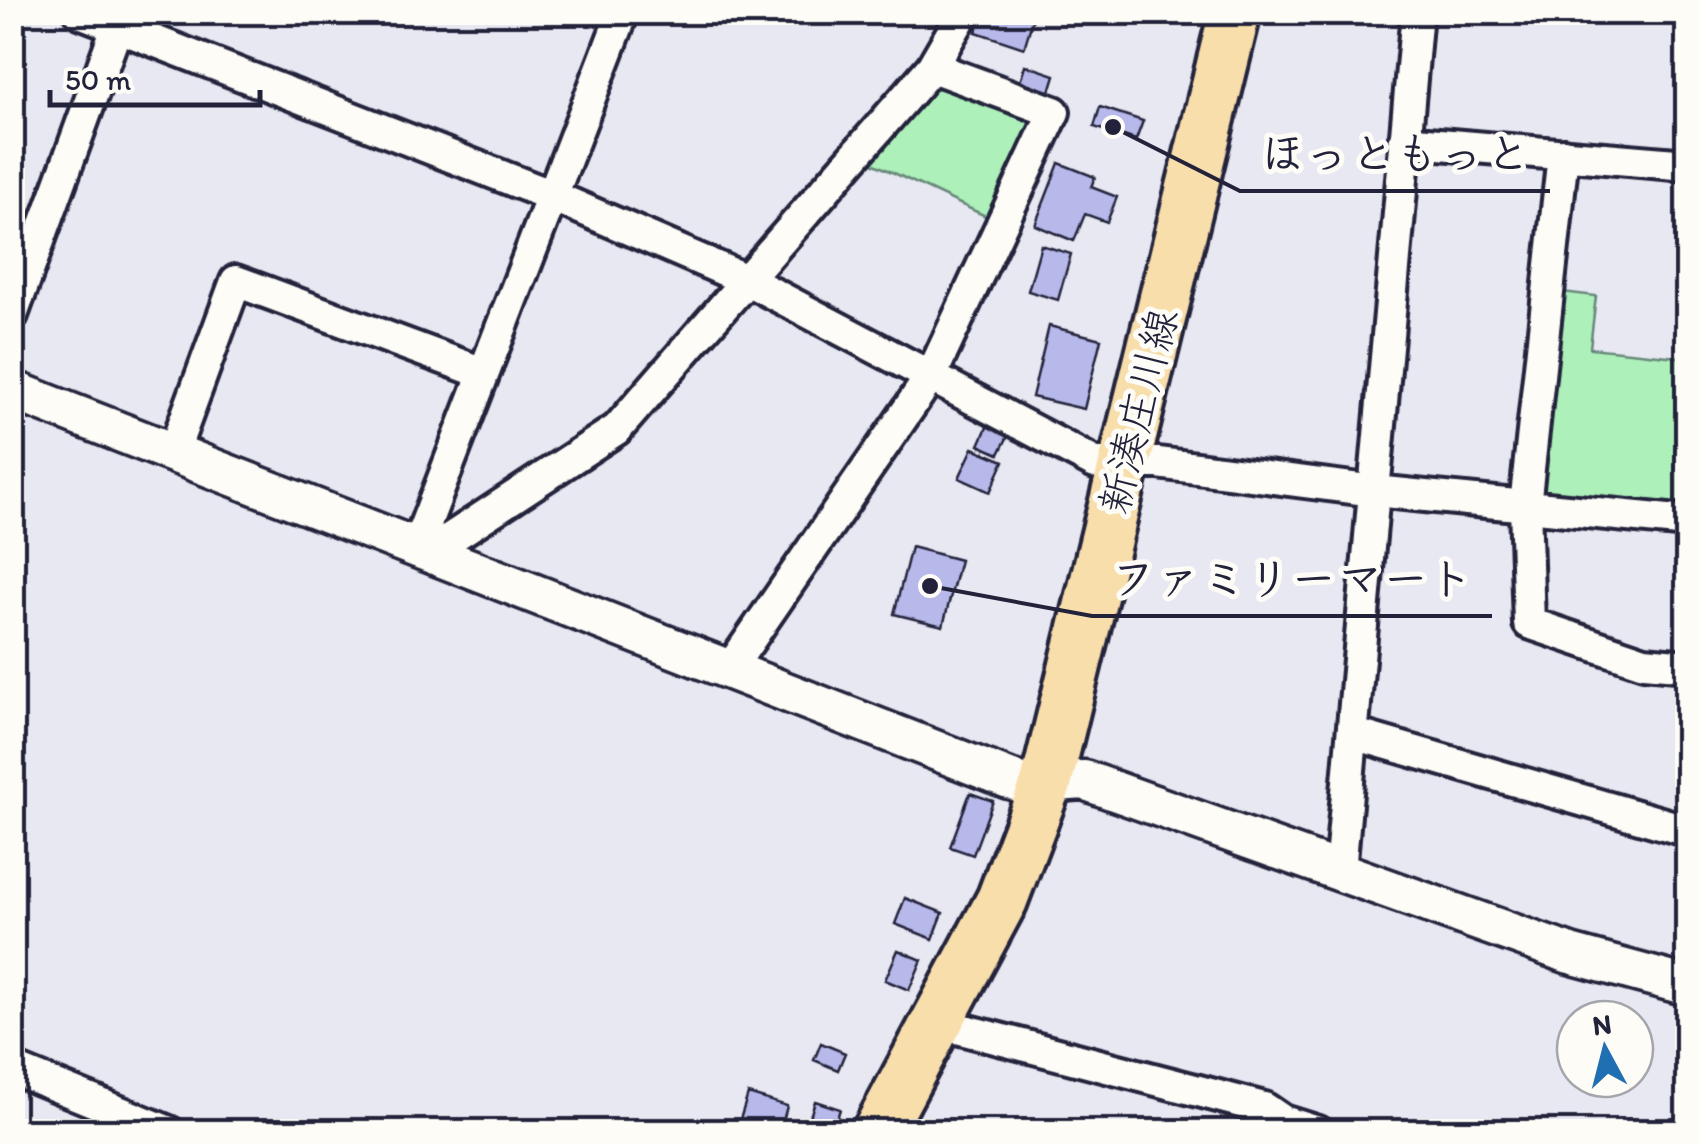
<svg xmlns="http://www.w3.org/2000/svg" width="1700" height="1144" font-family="Itim,'Klee One',sans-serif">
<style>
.green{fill:#adf0ba;stroke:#68897a;stroke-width:2.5}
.building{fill:#b6b9ea;stroke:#22223b;stroke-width:2.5}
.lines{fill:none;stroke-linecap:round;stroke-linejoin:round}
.minor-casing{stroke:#22223b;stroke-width:38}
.tertiary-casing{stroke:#22223b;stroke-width:45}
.primary-casing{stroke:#22223b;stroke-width:58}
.minor{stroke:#fdfcf7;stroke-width:30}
.tertiary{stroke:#fdfcf7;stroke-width:38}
.primary{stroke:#f8deab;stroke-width:50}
.labels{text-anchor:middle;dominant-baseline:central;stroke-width:10;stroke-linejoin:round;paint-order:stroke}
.street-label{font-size:42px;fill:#22223b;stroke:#fdfcf7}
.leader{fill:none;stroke:#22223b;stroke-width:4}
.callout-dot{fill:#22223b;stroke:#fdfcf7;stroke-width:4}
.callout-label{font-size:45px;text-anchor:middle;font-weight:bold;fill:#22223b;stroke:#fdfcf7;stroke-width:10;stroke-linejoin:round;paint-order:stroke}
</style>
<rect width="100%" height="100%" fill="#e8e8f3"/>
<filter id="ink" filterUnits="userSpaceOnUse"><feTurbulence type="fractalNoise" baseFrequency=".01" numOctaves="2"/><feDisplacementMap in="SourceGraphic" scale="20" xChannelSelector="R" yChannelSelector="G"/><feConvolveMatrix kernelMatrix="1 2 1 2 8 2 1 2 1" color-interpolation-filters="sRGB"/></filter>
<g filter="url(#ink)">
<!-- green -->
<path class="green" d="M931 79 1048 122 994 220 862 158Z
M1554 291 1596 296 1590 348 1687 358V516L1533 500Z"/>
<!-- building -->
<path class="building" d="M982 12H1035L1024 48 976 32Z
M1025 65 1055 75 1048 98 1018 89Z
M1100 107 1143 121 1136 140 1094 127Z
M1059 163 1095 177 1091 187 1117 197 1107 222 1085 214 1074 241 1035 225Z
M1041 245 1071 254 1058 300 1028 291Z
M1049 326 1101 339 1084 409 1032 397Z
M988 425 1009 434 999 454 979 445Z
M973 448 1004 461 990 492 959 478Z
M911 547 960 560 943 626 894 614Z
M970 793 993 801 973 855 950 847Z
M905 898 943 913 933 939 895 924Z
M898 950 922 960 909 990 885 980Z
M821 1043 845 1053 838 1070 814 1060Z
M748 1094 787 1106 780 1132H736Z
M815 1101 840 1109 833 1131 808 1123Z"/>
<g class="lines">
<defs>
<path id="minor" d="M80 12 550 195 749 281 1095 463H1158L1375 491 1688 522
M1404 141 1688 165
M1563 154 1525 506 1529 623 1644 662 1688 666
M12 315 117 27
M173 453 236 281 483 373
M416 549 623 12
M428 553 617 429 932 67 964 12
M729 670 931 376 1054 112 932 67
M1354 734 1688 831
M1340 871 1417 12
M938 1023 1264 1108 1283 1121 1318 1132
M12 1068 169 1132"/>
<path id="tertiary" d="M12 390 1009 779 1026 784 1084 780 1570 954 1688 986"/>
<path id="primary" d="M878 1132 1002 900 1046 784 1235 12"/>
</defs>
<!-- minor casing -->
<use href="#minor" class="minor-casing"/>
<!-- tertiary casing -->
<use href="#tertiary" class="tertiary-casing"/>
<!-- primary casing -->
<use href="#primary" class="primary-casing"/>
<!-- minor -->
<use href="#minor" class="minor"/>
<!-- tertiary -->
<use href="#tertiary" class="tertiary"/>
<!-- primary -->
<use href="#primary" class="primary"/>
</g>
</g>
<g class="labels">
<!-- street labels -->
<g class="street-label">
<text transform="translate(1138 411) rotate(-76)">新湊庄川線</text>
</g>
</g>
<!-- callouts -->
<path class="leader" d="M1113 127L1240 191H1550M930 586L1092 616H1492"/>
<g class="callout-dot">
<circle cx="1113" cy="127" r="10"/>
<circle cx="930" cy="586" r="10"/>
</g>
<g class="callout-label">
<text x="1395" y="169">ほっともっと</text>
<text x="1292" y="594">ファミリーマート</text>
</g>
<!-- margin -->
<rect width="1700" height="1144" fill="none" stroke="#fdfcf7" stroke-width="50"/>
<rect x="25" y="25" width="1650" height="1094" fill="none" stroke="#22223b" stroke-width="4" filter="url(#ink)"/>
<!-- north arrow -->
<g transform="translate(1605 1049) rotate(353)"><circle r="48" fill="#fdfcf7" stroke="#a5a5ac" stroke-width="2.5"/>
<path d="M0-8L18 38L0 25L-18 38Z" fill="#1f6fb2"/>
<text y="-15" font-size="28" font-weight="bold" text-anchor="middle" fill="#22223b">N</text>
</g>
<!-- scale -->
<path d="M50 90v15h210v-15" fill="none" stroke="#22223b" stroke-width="5"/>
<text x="65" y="90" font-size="30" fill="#22223b" stroke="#fdfcf7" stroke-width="8" paint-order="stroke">50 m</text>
</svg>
